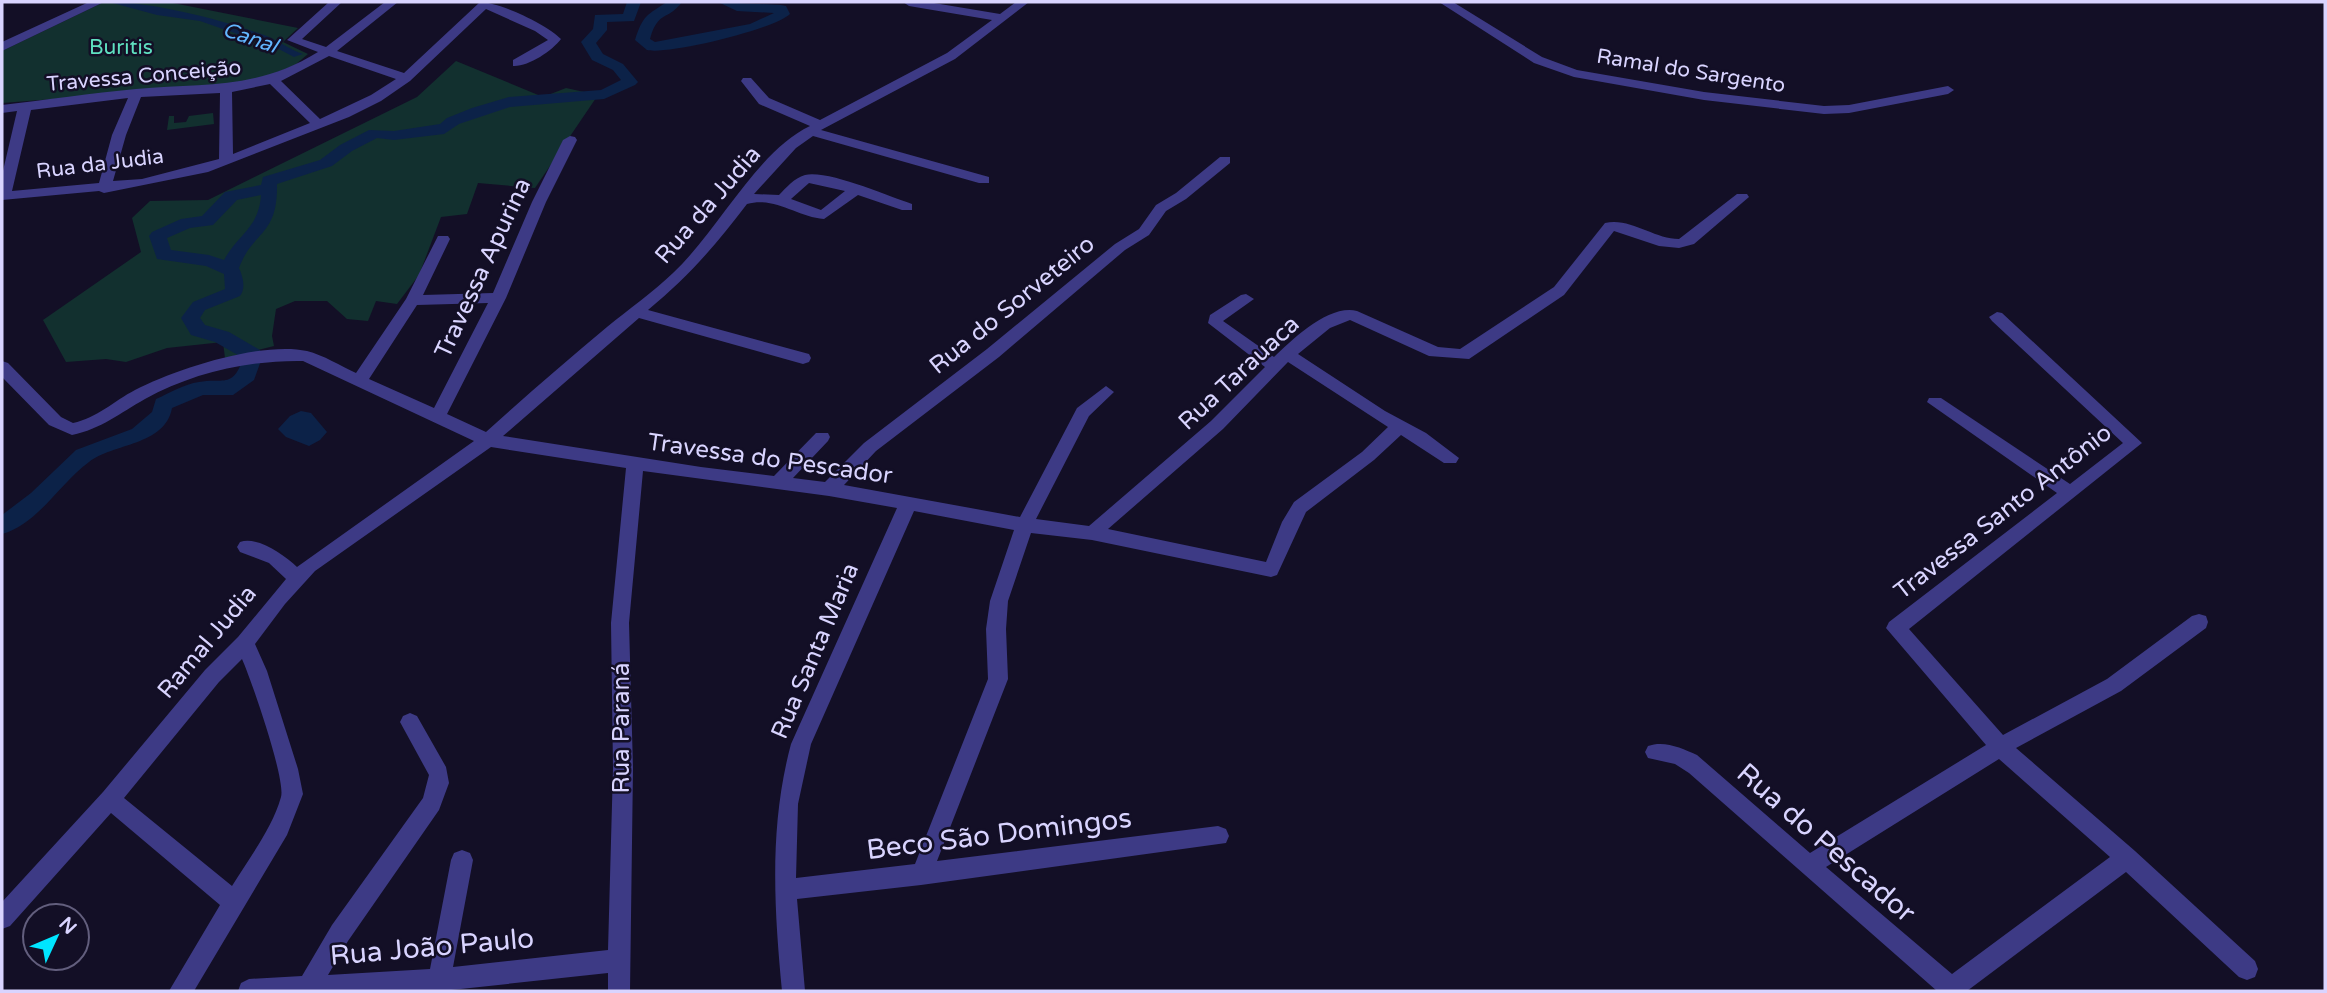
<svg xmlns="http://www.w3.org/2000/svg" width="2327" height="993" font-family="'Varela Round',sans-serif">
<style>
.green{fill:#12302f}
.water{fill:#0c2248}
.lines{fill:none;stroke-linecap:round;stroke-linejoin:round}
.river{fill:#0c2248;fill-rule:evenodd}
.minor{fill:#3d3a85;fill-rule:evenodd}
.labels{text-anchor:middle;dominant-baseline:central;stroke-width:5;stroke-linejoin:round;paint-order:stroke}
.far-water-label{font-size:21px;font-style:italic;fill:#62b6ff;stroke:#130f26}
.far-park-label{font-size:21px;fill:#5fe0c0;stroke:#130f26}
.far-street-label{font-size:21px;fill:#d9d4ff;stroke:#130f26}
.street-label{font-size:24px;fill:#d9d4ff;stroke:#130f26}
.near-street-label{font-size:28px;fill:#d9d4ff;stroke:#130f26}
</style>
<rect width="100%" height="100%" fill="#130f26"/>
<!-- green -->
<path class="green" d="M104 2H168L298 28 283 42 308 54 295 65 248 84 2 103V51Z
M456 61 543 97 566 88 598 95 535 188 478 183 467 214 441 217 419 275 397 304 376 301 368 321 347 319 327 301H295L276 309 272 336 274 346 225 358 223 342 167 348 126 362 106 359 66 362 43 320 141 252 132 218 150 201 208 200 417 97Z
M213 113 214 124 167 130 169 116H174V123L186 122 189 116Z"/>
<!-- water -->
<path class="water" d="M109 2C153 2 223 20 264 35 278 40 290 50 303 54L294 57 275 47 200 21 157 15Z
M301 411 311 413 327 432 320 440 309 446 286 437 278 429 290 416Z"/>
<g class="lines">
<!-- river -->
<path class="river" d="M627 2H641L634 21 607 22V30L596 43 603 54 623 64 638 82 635 85 604 99 510 107 459 124 444 134 394 140 377 138 352 151 332 166 277 184C278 237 253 230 239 268 243 277 246 288 240 296L205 310 200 318 205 325 229 332 260 350 263 355 254 380 233 395H203L172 408C165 446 113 443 89 462 60 483 38 524 2 534V515L31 493 76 450 132 429 152 412 156 399C170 393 184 384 199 382 222 377 233 390 243 358L215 342 191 335 181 318 193 302 225 289 224 274 206 266 157 259 149 236 152 232 181 219 202 216 225 192 261 185 263 177 320 160 340 145 369 130 394 131 440 124 447 118 472 108 509 97 601 90 621 80 613 70 592 60 581 42 593 29 595 15 623 14ZM261 195C259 228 238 234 224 260L209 255 171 250 167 238 190 228 213 225 237 200Z
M667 2H682C668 21 658 10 650 39L655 42 750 24 774 13 737 11 718 2 781 5 786 6 790 14C775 29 668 55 647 50L635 40C643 15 647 15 667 2Z"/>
<!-- minor -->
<path class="minor" d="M89 2H104L2 51V42Z
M329 2H342L302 39 326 47 385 2H398L337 51 404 73 480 2C499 2 546 24 561 39 552 51 528 67 513 66V60L548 40 535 31 486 9 410 81 381 101 349 117 208 172 104 193 99 191 2 200V175L17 111 2 113V105C46 100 91 93 136 89 203 83 257 90 318 52L287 40ZM329 56 396 79 371 95 320 119 281 81ZM270 84 310 123 233 154 232 92ZM220 93 219 159 142 179 113 181 126 135 141 97ZM128 98 112 135 99 183 12 191 31 110Z
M903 2H928L1000 14 1016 2H1029L955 59 821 130 989 177V183H979L813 136 796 148 754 194 779 195C786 188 794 178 805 175 829 170 887 196 912 204V210H902L858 195 824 219C797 217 775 196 747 204 716 245 688 277 648 310L809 354 811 358 809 362 803 364 639 318 503 436 701 467 774 476 816 433H828L830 437 828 441 793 478 825 482 864 443 987 349 1115 244 1139 229 1156 205 1176 193 1220 157H1230V163L1186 199 1166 211 1149 235 1125 250 999 357 876 451 844 485 1020 517 1077 408 1106 386 1114 392 1089 416 1036 519 1089 526 1211 421 1265 367 1208 323 1210 315 1241 295 1246 294 1254 299 1223 321 1274 357C1293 339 1329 304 1357 311L1438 347 1460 349 1554 287 1605 223C1630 217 1654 239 1679 239L1737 194H1747L1749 197 1694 244 1679 248 1659 246 1614 231 1564 295 1469 359 1429 356 1350 320 1330 328 1298 354 1385 411 1426 433 1459 458 1456 463H1444L1401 435 1374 460 1306 512 1277 575 1271 577 1092 540 1031 533 1008 601 1006 629 1008 679 937 861 1218 826 1226 829 1229 836 1226 843 921 885 797 899 805 991H782C774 907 769 826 791 744L897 508 829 496 643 471 629 623 633 768 630 991H608V973L442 991H238L241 983 249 979 302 976 332 925 423 798 429 775 400 722 403 716 410 713 417 716 446 767 449 783 439 810 348 941 328 975 430 969 451 860 454 853 462 850 470 853 473 860 453 967 608 950 613 768 611 623 626 468 491 447 315 571 285 604 255 644 267 671 298 769 303 794 287 835 194 991H169L220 905 111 813 10 926 2 929V902L103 792 205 670 238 637 286 579 269 563 240 552 237 547 240 542C258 536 284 555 297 567L474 441 303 361C249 360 192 373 145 399 120 413 101 429 72 435L49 425 2 377V361L8 363 61 417 73 423C97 418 114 401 135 390 176 369 262 341 307 351 323 355 341 366 356 373L406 299 438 236H448L450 239 423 295 493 293 532 202 563 140 570 136 575 137 577 140 546 202 506 298 447 414 486 432C526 396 566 361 607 327 629 309 653 292 673 273 718 231 757 151 810 126L759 104 741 81 743 78H751L769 98 820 120 947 53 992 20 909 6ZM809 183 845 191 821 210 791 199ZM488 303 434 408 369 379 417 305ZM1288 362 1388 427 1362 452 1294 502 1282 522 1266 562 1108 529 1223 429ZM914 511 1014 530 990 601 986 629 988 679 915 864 796 878 798 804 811 744ZM242 659C251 679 286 780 281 797 272 829 249 858 232 886L124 798 219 682Z
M1439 2H1453L1542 57 1577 70 1704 92 1824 106 1849 105 1948 86 1954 90 1948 94 1849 113 1824 114 1704 100 1574 77 1534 63Z
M1997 312 2002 313 2142 443 1909 629 2003 735 2107 679 2192 616 2199 614 2206 616 2208 622 2206 628 2121 691 2016 748 2135 851 2255 961 2258 969 2255 977 2247 980 2239 977 2126 872 1967 991H1937L1689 773 1675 764 1648 758 1645 752 1648 746C1664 740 1682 748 1697 755L1810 853 1986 745 1886 628 1889 622 2057 493 1927 402 1929 398H1941L2070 484 2123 443 1992 321 1989 317ZM1999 759 2110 857 1952 974 1826 867Z"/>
</g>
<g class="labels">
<!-- far-water labels -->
<g class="far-water-label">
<text transform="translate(250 38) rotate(19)">Canal</text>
</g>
<!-- far-park labels -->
<g class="far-park-label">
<text x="121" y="47">Buritis</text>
</g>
<!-- far-street labels -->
<g class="far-street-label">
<text transform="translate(1691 71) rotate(9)">Ramal do Sargento</text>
<text transform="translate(144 76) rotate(-5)">Travessa Conceição</text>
<text transform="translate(100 164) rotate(-7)">Rua da Judia</text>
</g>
<!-- street labels -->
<g class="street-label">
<text transform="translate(708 205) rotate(-49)">Rua da Judia</text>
<text transform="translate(483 268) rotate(-65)">Travessa Apurina</text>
<text transform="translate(1012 305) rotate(-39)">Rua do Sorveteiro</text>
<text transform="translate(1239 373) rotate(-43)">Rua Tarauaca</text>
<text transform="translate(770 459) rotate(8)">Travessa do Pescador</text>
<text transform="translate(2003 512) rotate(-38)">Travessa Santo Antônio</text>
<text transform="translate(207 642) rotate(-50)">Ramal Judia</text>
<text transform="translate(815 651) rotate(-67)">Rua Santa Maria</text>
<text transform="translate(621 728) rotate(-90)">Rua Paraná</text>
</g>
<!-- near-street labels -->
<g class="near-street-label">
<text transform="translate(999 834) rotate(-7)">Beco São Domingos</text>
<text transform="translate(1826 843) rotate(41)">Rua do Pescador</text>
<text transform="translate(432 947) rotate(-5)">Rua João Paulo</text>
</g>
</g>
<!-- border -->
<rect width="2327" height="993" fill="none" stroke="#d9d4ff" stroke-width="7"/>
<!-- north arrow -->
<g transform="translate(56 937) rotate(46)"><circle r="33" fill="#130f26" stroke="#625e7d" stroke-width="2"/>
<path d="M0-5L12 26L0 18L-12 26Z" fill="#00e5ff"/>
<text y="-10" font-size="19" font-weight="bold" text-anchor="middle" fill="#d9d4ff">N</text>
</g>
</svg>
